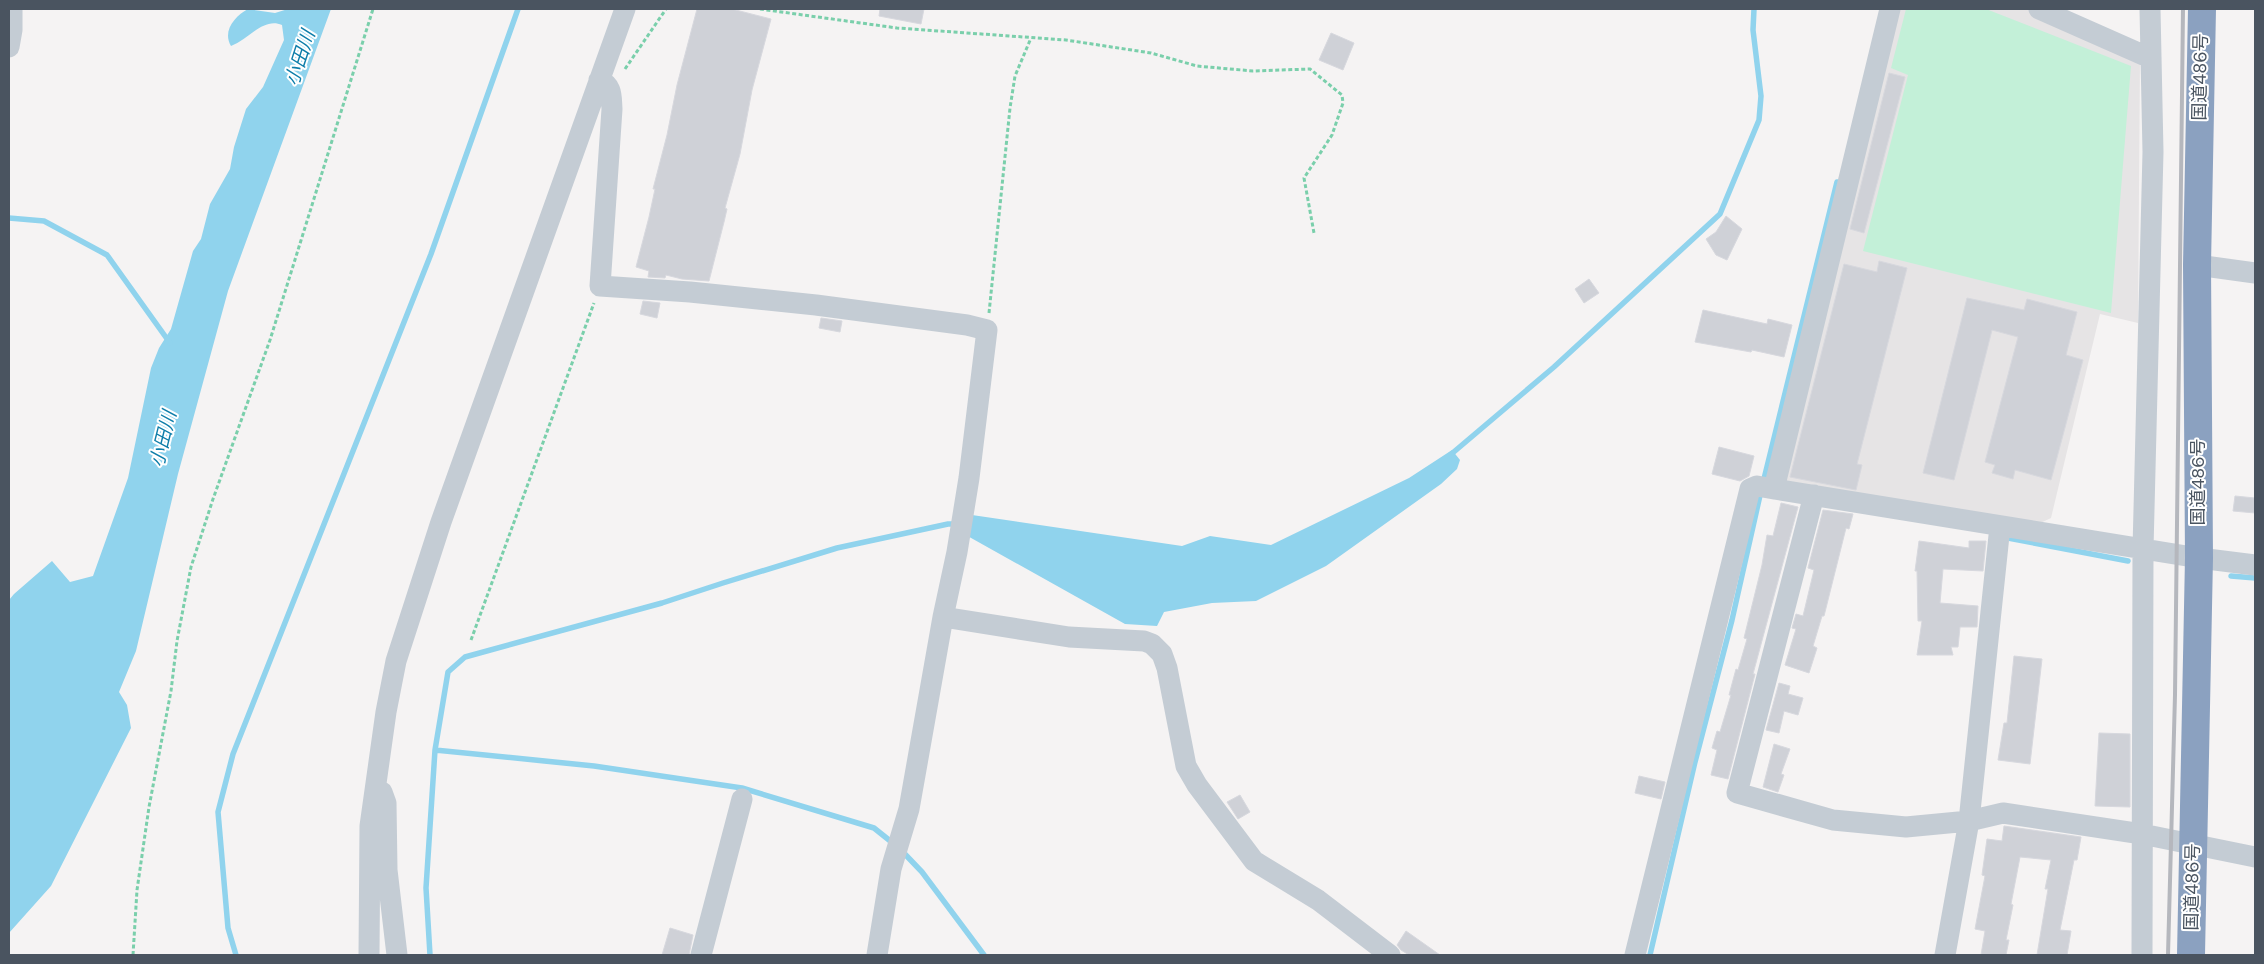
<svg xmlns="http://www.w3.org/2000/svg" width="2264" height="964" font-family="'DM Sans','Noto Sans JP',sans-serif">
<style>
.education{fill:#e6e4e5}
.park{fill:#c3f0d8}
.water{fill:#90d3ed}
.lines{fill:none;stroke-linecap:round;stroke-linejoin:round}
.stream{stroke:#90d3ed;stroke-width:5.5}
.building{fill:#cfd1d7;stroke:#d7d8de}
.path{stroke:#7acfab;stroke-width:3;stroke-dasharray:4 2.5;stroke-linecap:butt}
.minor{stroke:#c4ccd4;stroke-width:21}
.highway{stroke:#8ba1c0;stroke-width:28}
.rail{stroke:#b5b7bd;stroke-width:4}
.labels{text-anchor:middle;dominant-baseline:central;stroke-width:4;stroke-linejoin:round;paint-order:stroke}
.street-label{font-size:18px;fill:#4a5460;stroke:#fff}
.water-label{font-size:19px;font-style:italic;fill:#0d7da9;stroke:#fff}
</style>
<rect width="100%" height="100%" fill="#f5f3f3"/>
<!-- education -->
<path class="education" d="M1898 9H2028L2140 59 2138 323 2100 314 2051 518 2038 524 1784 484Z"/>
<!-- park -->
<path class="park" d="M1906 9H1986L2131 66 2111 313 1863 251 1908 75 1891 68Z"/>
<!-- water -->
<path class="water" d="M248 9 275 13 288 9H331L228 291 178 474 136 651 119 692 127 705 131 728 51 886 9 933V600L14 594 52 561 70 582 93 576 128 478 151 368 159 348 171 329 193 251 201 239 210 204 230 169 234 147 246 109 263 87 284 40 282 25C263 17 248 40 231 46 222 31 235 16 248 9Z
M1452 450 1460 460 1457 469 1441 484 1326 566 1256 601 1212 603 1164 612 1157 626 1125 624 964 534 972 515 1182 546 1210 536 1271 545 1409 478Z"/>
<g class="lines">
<!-- stream -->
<path class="stream" d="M9 218 44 221 107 255 170 343
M1449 456 1554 367 1720 214 1759 120 1761 96 1753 30 1754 9
M2008 538 2128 561
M2231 576 2255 578
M435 750 594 766 742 788 874 828 894 844
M901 850 922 872 984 955
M236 955 228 928 218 812 233 754 431 254 518 9
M430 955 426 888 435 750 448 672 465 657 662 603 723 583 837 548 948 524H957
M1650 955 1695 762 1732 620 1761 491 1837 182"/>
</g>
<!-- building -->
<path class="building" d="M697 9H732L771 19 752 90 740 154 725 208 727 209 724 222 709 281 682 279 666 275 665 278 648 277 649 271 636 267 649 217 655 189H653L667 135 677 85Z
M880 9H924L921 24 879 16Z
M1331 33 1354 43 1343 70 1319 60Z
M1889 73 1905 77 1864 233 1850 229Z
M1726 216 1742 229 1727 260 1716 255 1706 239 1716 232Z
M1879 261 1907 268 1857 464 1862 465 1856 490 1790 477 1844 264 1877 272Z
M1589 279 1599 293 1584 303 1575 289Z
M1967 298 2024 310 2027 299 2077 312 2066 355 2083 360 2051 480 2015 470 2013 479 1992 473 1995 465 1985 462 2018 337 1992 330 1954 480 1923 473Z
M643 301 660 303 657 318 640 314Z
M1703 310 1767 324 1768 319 1792 325 1784 357 1752 350 1751 352 1695 342Z
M821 318 842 321 840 332 819 328Z
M1719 447 1754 456 1749 476 1740 481 1712 474Z
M2235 496 2255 498V513L2233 511Z
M1781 503 1798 507 1753 674H1755L1728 779 1711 775 1717 750 1712 748 1717 731 1720 732 1731 695H1729L1736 669 1738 670 1747 639 1744 638 1762 565 1767 535 1773 536Z
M1823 510 1853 514 1849 529 1846 528 1824 616H1822L1813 646 1817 648 1809 673 1785 665 1796 629 1792 628 1796 614 1803 616 1814 570 1808 568Z
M1919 541 1969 548V541H1986L1983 571 1943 569 1940 603 1978 606 1977 627H1960L1958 647H1951L1953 655H1917L1922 621H1918L1917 571H1915Z
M2014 656 2042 659 2030 764 1998 760 2004 723H2007Z
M1779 683 1790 686 1788 694 1803 698 1798 715 1784 711 1779 733 1766 730Z
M2099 733 2130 734V807L2095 806Z
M1774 744 1790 749 1781 774 1784 775 1778 792 1763 787Z
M1639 776 1665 782 1661 799 1635 793Z
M1240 795 1250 812 1238 819 1227 802Z
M2004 826 2081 837 2077 860H2074L2060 930 2071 931 2067 955H2037L2048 889H2045L2051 860 2020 857 2011 904 2013 905 2006 940H2009L2006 955H1981L1985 931 1975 929 1985 876 1982 875 1987 839 2002 841Z
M670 928 693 935 689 955H662Z
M1406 931 1440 955H1409L1401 950 1397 945Z"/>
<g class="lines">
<!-- path -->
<path class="path" d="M760 9 897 28 1066 40 1151 53 1197 66 1219 68 1253 71 1310 69 1342 95 1343 103 1332 135 1304 178 1314 233
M625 69 666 9
M989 313 1010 108 1015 76 1031 38
M471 640 594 303
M133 955 137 890 149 807 171 691 177 641 191 567 213 499 270 340 373 9"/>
<!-- minor -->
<path class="minor" d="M2039 9 2150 58
M9 47 12 30V9
M599 80C613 86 611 96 612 109L600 286 690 292 816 305 967 325 987 330 969 478 957 552 943 617 909 809 891 869 877 955
M2197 265 2255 273
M1774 489 2199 558 2255 565
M1814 495 1737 793 1833 820 1906 827 1969 821 2003 813 2142 834 2255 857
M943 617 1069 637 1144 641 1152 644 1162 654 1167 668 1186 766 1197 785 1254 861 1318 900 1390 955
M382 792 386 803 387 870 397 955
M369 955 370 826 386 712 396 661 441 522 625 9
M701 955 742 799
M1635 955 1750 489 1757 486 1774 489 1890 9
M1945 955 1969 821 2000 526
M2142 955 2143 549 2153 152 2150 9"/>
<!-- highway -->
<path class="highway" d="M2191 955 2199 558 2197 265 2202 9"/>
<!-- rail -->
<path class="rail" d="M2168 955 2175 695 2183 9"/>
</g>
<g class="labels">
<!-- street labels -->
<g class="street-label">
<text transform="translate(2200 77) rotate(-89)">国道486号</text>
<text transform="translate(2198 482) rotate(-90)">国道486号</text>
<text transform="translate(2192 887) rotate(-89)">国道486号</text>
</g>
<!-- water labels -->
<g class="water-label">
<text transform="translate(300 58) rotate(-72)">小田川</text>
<text transform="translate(163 439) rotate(-76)">小田川</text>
</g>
</g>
<!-- border -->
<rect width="2264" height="964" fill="none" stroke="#4a5460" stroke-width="20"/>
</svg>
